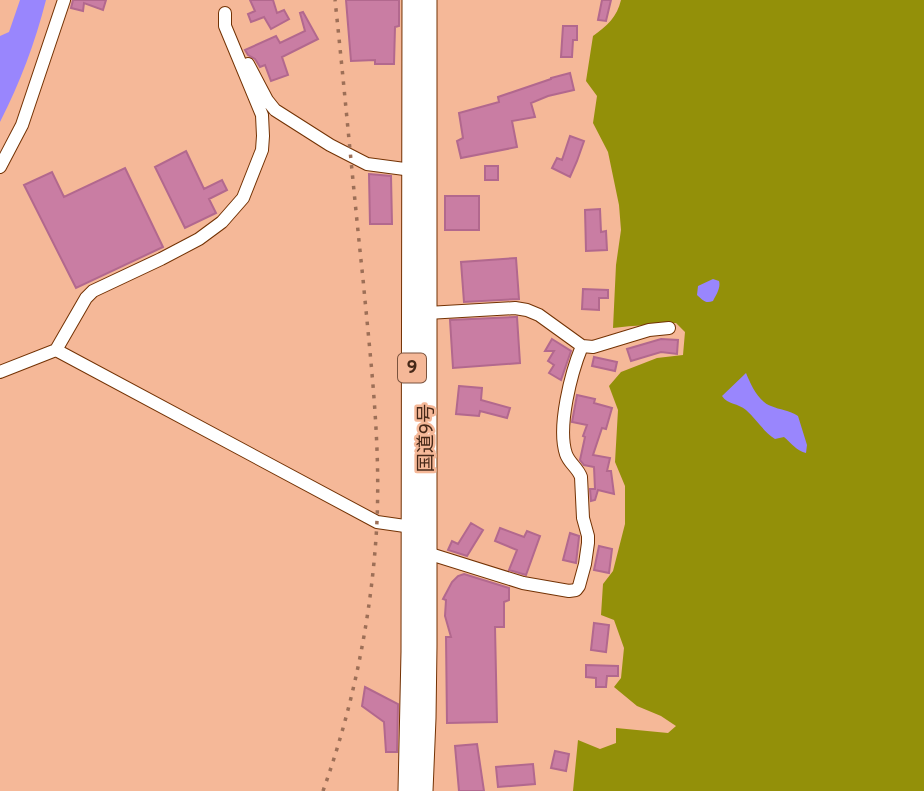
<svg xmlns="http://www.w3.org/2000/svg" width="924" height="791" font-family="Overpass,'Noto Sans JP',sans-serif">
<style>
.forest{fill:#939009}
.water{fill:#9986fd}
.building{fill:#c97da3;stroke:#b2688e;stroke-width:2}
.lines{fill:none;stroke-linecap:round;stroke-linejoin:round}
.minor-casing{stroke:#733204;stroke-width:14}
.trunk-casing{stroke:#733204;stroke-width:21}
.minor{stroke:#fff;stroke-width:12}
.trunk{stroke:#fff;stroke-width:19}
.rail{stroke:#9d6f57;stroke-width:3.5;stroke-dasharray:3.5 7;stroke-linecap:butt}
.labels{text-anchor:middle;dominant-baseline:central;stroke-width:5;stroke-linejoin:round;paint-order:stroke}
.shield{fill:#f5b898;stroke:#7a533e;stroke-width:2}
.shield-label{font-size:18px;font-weight:bold;fill:#462818}
.street-label{font-size:19px;fill:#462818;stroke:#f5b898}
</style>
<rect width="100%" height="100%" fill="#f5b898"/>
<!-- forest -->
<path class="forest" d="M621 0H924V791H573L578 740 600 749 616 743V728L668 733 676 726 661 716 637 706 614 687 621 678 624 648 614 620 601 615 603 584 613 571 625 524V486L615 462 618 410 609 386 621 372 657 358 683 355 685 332 676 323C655 325 634 325 613 328L616 265 621 230 619 205 608 152 593 123 597 96 586 81 593 36C607 26 617 17 621 0Z"/>
<!-- water -->
<path class="water" d="M20 0H46C35 43 20 83 0 122V36L9 32Z
M713 279 719 281C721 288 716 295 713 301 705 304 703 300 697 295L698 286Z
M746 373C751 385 758 401 771 406 780 410 789 410 798 416L807 445 806 453C797 451 791 443 784 437L775 439C763 431 756 419 746 410 738 403 728 405 722 396Z"/>
<!-- building -->
<path class="building" d="M73 0H106L103 10 84 3 83 11 71 8Z
M250 0H273L277 13 284 10 289 19 271 29 264 17 251 22 248 14 255 11Z
M346 0H399V26L395 27 394 64H375V60L351 61Z
M602 0H611L606 21 598 20Z
M303 12 318 39 282 57 288 75 271 81 265 65 260 67 255 59 248 55 245 50 276 36 280 43 305 31 300 13Z
M563 26H577V40H573L572 57H561Z
M570 73 574 90 548 96 531 103 535 117 512 121 517 147 461 158 457 141 463 138 459 113 499 102 498 97 551 79V78Z
M570 136 584 141 577 161 570 177 552 168 557 158 562 160Z
M186 151 204 189 222 180 227 190 209 199 216 213 185 228 155 167Z
M485 166H498V180H485Z
M125 168 163 247 76 288 24 185 52 172 64 197Z
M369 174 391 176 392 224H370Z
M445 196H479V230H445Z
M600 209 601 232 606 231 607 250 586 251 585 210Z
M516 258 519 299 464 302 461 262Z
M583 289 608 290V298H599V310L582 309Z
M515 317H517L520 363 453 368 450 320Z
M552 339 571 351 561 380 549 373 554 365 548 361 554 351H545Z
M661 339 678 340 677 354 661 352 631 361 627 349Z
M594 357 617 362 615 371 592 366Z
M459 386 482 388 481 400 510 408 507 418 480 411 479 416 456 414Z
M577 395 595 399 594 403 612 408 606 429 602 428 593 455 610 458 607 471H611L614 494 598 490 595 500 591 501 590 489H595L594 467 584 465 580 460 585 437 583 436 587 425 572 422Z
M471 523 483 530 467 556 448 550 452 541 458 544Z
M500 528 524 537 527 531 540 536 526 575 509 570 517 550 495 541Z
M570 533 579 536V537L576 563 563 560Z
M599 546 612 549 609 573 594 570Z
M464 574 509 588V600L504 602V627H495L497 722 447 723 446 637H451L445 616 446 600 443 599 452 582 458 576Z
M594 623 609 625 606 652 591 650Z
M586 665 618 666V676H607L606 687H596V678L586 677Z
M365 687 398 704 397 752H386L384 722 362 706Z
M477 744 484 791H459L455 746Z
M555 751 569 754 566 771 551 768Z
M533 764 535 784 498 787 496 767Z"/>
<g class="lines">
<defs>
<path id="minor" d="M248 64 267 100 275 110 330 145 367 164 412 170
M0 167 22 125 64 0
M427 313 515 308 527 310 539 315 582 346 593 347 649 330 669 328
M56 350 86 298 93 291 161 259 199 239 222 222 243 198 262 150 263 136 262 115 225 26V13
M0 372 56 350 377 522 412 527
M427 553 523 583 569 591 576 590 579 586 585 564 588 543V536L583 518 581 477C578 468 569 463 566 454 557 427 571 373 582 346"/>
<path id="trunk" d="M408 791 411 652 412 0
M423 791 426 718 427 646V0"/>
</defs>
<!-- minor casing -->
<use href="#minor" class="minor-casing"/>
<!-- trunk casing -->
<use href="#trunk" class="trunk-casing"/>
<!-- minor -->
<use href="#minor" class="minor"/>
<!-- trunk -->
<use href="#trunk" class="trunk"/>
<!-- rail -->
<path class="rail" d="M323 791C352 710 370 624 376 538 382 452 371 365 363 279 353 186 345 93 335 0"/>
</g>
<g class="labels">
<!-- shield labels -->
<rect class="shield" x="398" y="353.5" width="28" height="29" rx="5"/>
<g class="shield-label">
<text x="412" y="368">9</text>
</g>
<!-- street labels -->
<g class="street-label">
<text transform="translate(427 438) rotate(-90)">国道9号</text>
</g>
</g>
</svg>
